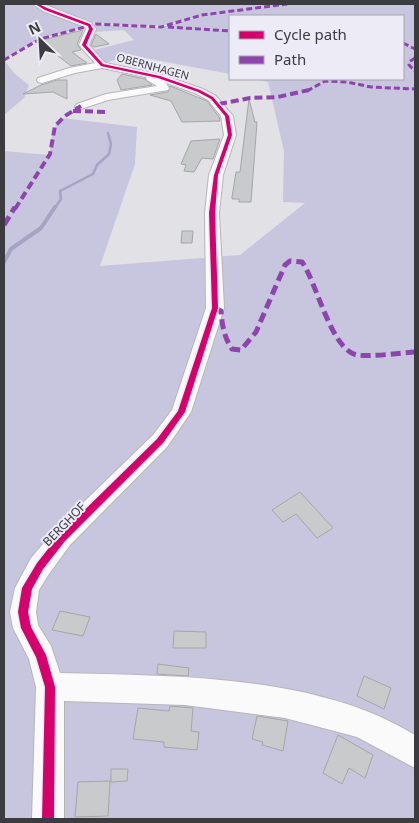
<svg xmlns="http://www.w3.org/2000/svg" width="419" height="823" font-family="'Noto Sans',sans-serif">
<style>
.green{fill:#c8c6df}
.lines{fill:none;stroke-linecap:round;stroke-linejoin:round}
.stream-far1{stroke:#a7a3c2;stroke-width:2.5}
.stream{stroke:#a7a3c2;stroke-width:4}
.building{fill:#c9cacb;stroke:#a5a6a7}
.minor-casing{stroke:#b6b6ba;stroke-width:2}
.minor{fill:#fafafb;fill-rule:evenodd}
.quiet-far2{stroke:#8e44ad;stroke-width:3;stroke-dasharray:6 3;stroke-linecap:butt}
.quiet-far1{stroke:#8e44ad;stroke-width:4;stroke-dasharray:8 4;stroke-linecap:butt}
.quiet{stroke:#8e44ad;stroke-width:5;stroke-dasharray:10 5;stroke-linecap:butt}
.cycleway-casing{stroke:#ecebf6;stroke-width:3}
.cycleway{fill:#d6006c;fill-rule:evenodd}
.labels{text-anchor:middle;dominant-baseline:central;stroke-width:4;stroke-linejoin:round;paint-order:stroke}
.far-street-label{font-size:11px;fill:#3c3b40;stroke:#ecebf6}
.street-label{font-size:12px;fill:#3c3b40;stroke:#ecebf6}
</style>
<rect width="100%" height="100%" fill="#e1e1e6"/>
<!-- green -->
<path class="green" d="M4 4H34L88 26 39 39 4 59Z
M40 4H415V819H4V151L49 155C53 141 50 128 62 118L137 127 135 164 100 266 240 255 305 203 283 202 284 151 268 82 254 79H403V16H230V74L128 55 100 65 90 51 134 40 124 30 94 32 93 25 95 24 159 28 209 14 165 25 140 26 88 22 47 9Z
M4 60 15 74 29 85 24 98 4 115Z"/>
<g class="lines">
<!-- stream-far1 -->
<path class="stream-far1" d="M54 209 61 199 60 191 93 174 97 165 109 154 111 144 108 133"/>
<!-- stream -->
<path class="stream" d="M4 262 11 249 41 228 55 207"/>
</g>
<!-- building -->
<path class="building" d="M83 30 77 44 81 50 72 52 87 63 71 66 39 41Z
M96 34 109 44 94 47 91 45Z
M122 74 145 79 152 85 121 90 117 80Z
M57 80H67V99L53 92 23 94 41 85Z
M170 86 207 101 219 117 220 121 182 122 171 101 150 95 168 92Z
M249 99 255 122H257L251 202H239V199H232V197L236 172H240Z
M220 139 213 159 202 158 194 172 184 171 186 165 181 164 191 141Z
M182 231H193L192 243H181Z
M300 492 333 528 317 538 296 514 283 522 272 510Z
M60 611 90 617 83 636 52 630Z
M174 631 206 632V648H173Z
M158 664 189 668 188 676 157 674Z
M364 676 391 688 384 709 357 696Z
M170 706 193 708 191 731 199 732 197 750 164 747V742L133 739 138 708 169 711Z
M257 716 288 721 283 751 262 745 263 742 252 739Z
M338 735 373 755 365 778 349 768 342 784 323 773Z
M111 769H128L127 781 111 782Z
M110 781 108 816 75 817 78 782Z"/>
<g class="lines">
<defs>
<path id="minor" d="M33 4H43L92 23 96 29 89 45 105 63 163 75 203 89 216 96 233 116 236 135 223 175 219 213 224 308 191 412 167 447 70 545 49 574 39 590 36 612 38 625 51 646 60 673C173 676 317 674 415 735V768L357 737 285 718 185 705 64 701V819H32L36 687 29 659 13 628 10 612 15 588 31 558 54 531 153 435 172 410 206 308 205 213 209 175 224 135 221 116 208 100 195 93 166 83 169 88 168 90 108 100 81 109 77 108 75 106 77 104 106 94 157 86 147 80 146 77 102 68 75 73 42 83 38 82 37 80 38 78 69 68 95 63 79 45 86 29 85 27 43 11Z"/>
</defs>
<!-- minor casing -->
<use href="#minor" class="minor-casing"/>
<!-- minor -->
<use href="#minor" class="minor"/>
<!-- quiet-far2 -->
<path class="quiet-far2" d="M168 27 230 31
M403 43 415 49
M415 58 409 62V65L415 71
M4 60 40 39 96 24 161 27 202 15 287 4
M307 91 325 81 347 82 371 87 415 89"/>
<!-- quiet-far1 -->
<path class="quiet-far1" d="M219 104 250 98 278 97 309 90
M73 111 108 112
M15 209 50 154 55 126 65 116 81 106"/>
<!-- quiet -->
<path class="quiet" d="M4 225 15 207
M215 308 221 311C222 325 224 337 232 349L241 350 256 332 285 265 290 261 302 262C317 283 331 350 357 355 370 357 401 353 415 352"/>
<defs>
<path id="cycleway" d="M35 4H39L47 8 90 24 93 29 86 45 103 64 160 76 200 90 213 97 229 116 232 135 218 175 215 213 218 308 185 412 163 443 65 541 43 569 32 589 28 612 31 627 46 655 55 687 54 819H42L45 687 36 657 21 628 18 612 22 588 37 563 59 535 157 439 178 411 212 308 209 213 214 175 228 135 225 116 211 99 198 92 158 78 101 66 82 45 89 29 88 26 45 10Z"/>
</defs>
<!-- cycleway casing -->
<use href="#cycleway" class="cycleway-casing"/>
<!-- cycleway -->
<use href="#cycleway" class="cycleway"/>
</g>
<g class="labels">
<!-- far-street labels -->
<g class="far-street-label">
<text transform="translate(153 66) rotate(15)">OBERNHAGEN</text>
</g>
<!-- street labels -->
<g class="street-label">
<text transform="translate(64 524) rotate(-46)">BERGHOF</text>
</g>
</g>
<!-- border -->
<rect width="419" height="823" fill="none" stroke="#3c3b40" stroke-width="10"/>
<!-- legend -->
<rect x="229" y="15" width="175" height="65" fill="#ecebf6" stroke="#a6a5ad"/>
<rect x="239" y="31" width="25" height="8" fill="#d6006c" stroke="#a6a5ad"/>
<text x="274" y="40" font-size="15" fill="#3c3b40">Cycle path</text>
<rect x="239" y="56" width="25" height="8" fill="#8e44ad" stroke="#a6a5ad"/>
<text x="274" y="65" font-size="15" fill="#3c3b40">Path</text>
<!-- north arrow -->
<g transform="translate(40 40) rotate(335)" stroke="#ecebf6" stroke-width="4" paint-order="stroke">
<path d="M0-4L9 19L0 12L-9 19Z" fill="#3c3b40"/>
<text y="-8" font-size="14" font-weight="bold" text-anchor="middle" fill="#3c3b40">N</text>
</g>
</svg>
